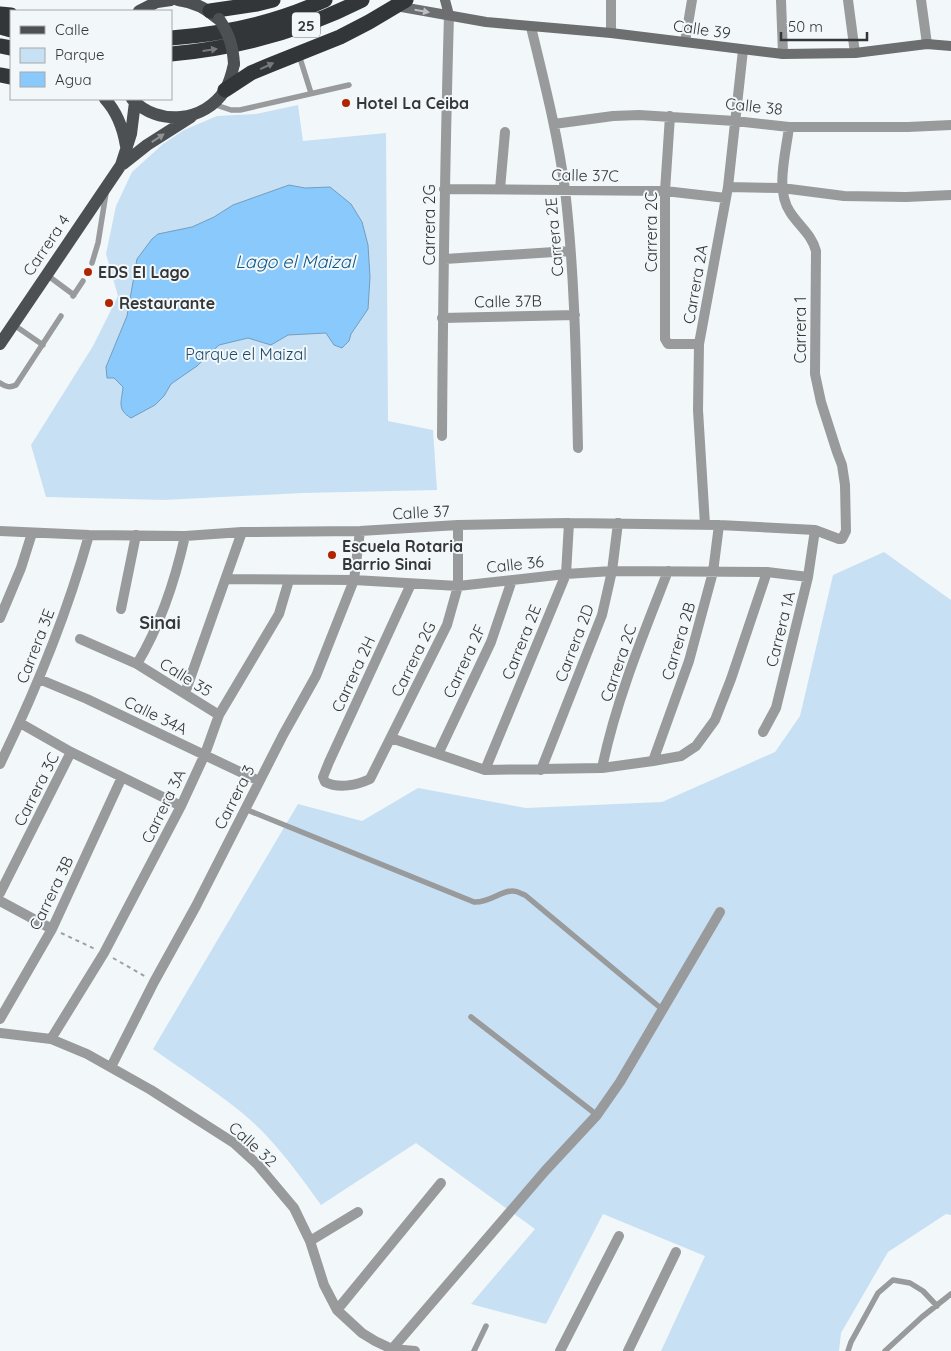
<svg xmlns="http://www.w3.org/2000/svg" width="951" height="1351" font-family="Quicksand,sans-serif">
<style>
.green{fill:#c8e0f4}
.water{fill:#8ac9fb;stroke:#709dc0}
.lines{fill:none;stroke-linecap:round;stroke-linejoin:round}
.path{stroke:#9ca0a2;stroke-width:2;stroke-dasharray:4 4;stroke-linecap:butt}
.lane{stroke:#989a9b;stroke-width:5.5}
.street{stroke:#989a9b;stroke-width:10}
.secondary{stroke:#6c6e70;stroke-width:10}
.primary{stroke:#4d5052;stroke-width:12}
.highway{stroke:#333639;stroke-width:15}
.primary-bridge{stroke:#4d5052;stroke-width:12}
.oneway{fill:#bcc0c3}
.oneway2{fill:#767a7d}
.oneway3{fill:#8f9395}
.poi-dot{fill:#b02500;stroke:#f2f7fa;stroke-width:2}
.labels{text-anchor:middle;dominant-baseline:central;stroke-width:4;stroke-linejoin:round;paint-order:stroke}
.shield{fill:#f2f7fa;stroke:#6d7072;stroke-width:1}
.shield-label{font-size:15px;font-weight:bold;fill:#343637}
.street-label{font-size:16px;fill:#343637;stroke:#f2f7fa}
.poi-label{font-size:16px;font-weight:bold;fill:#343637;stroke:#f2f7fa;text-anchor:start}
.park-label{font-size:16px;fill:#1c4a6b;stroke:#f2f7fa}
.water-label{font-size:18px;font-style:italic;fill:#0e5785;stroke:#f2f7fa}
.neighbourhood-label{font-size:18px;font-weight:bold;fill:#343637;stroke:#f2f7fa}
</style>
<rect width="100%" height="100%" fill="#f2f7fa"/>
<!-- green -->
<path class="green" d="M298 105 303 141 386 133 388 421 433 430 437 490 302 493 164 500 46 497 31 445 93 346 118 296 106 254 116 206 132 172 163 144 184 130 217 116 256 114Z
M884 552 951 600V1215L946 1214 888 1252 841 1333 839 1351H661L705 1256 603 1214 546 1324 471 1304 535 1229 416 1143 321 1205C297 1172 273 1138 241 1112 213 1089 182 1070 153 1049L298 804 362 821 418 788 526 808 662 802 775 752 800 716 833 575Z"/>
<!-- water -->
<path class="water" d="M289 185 305 188 330 187 351 204 362 222 368 245 370 277 368 309 351 334 349 341 342 348 334 345 326 333 288 335 271 345 248 338 219 345 197 366 171 384 164 396 155 405 131 418C116 409 122 401 123 387L114 378H107L106 367 127 316 137 259 152 239 158 234 192 227 214 217 233 205Z"/>
<g class="lines">
<!-- path -->
<path class="path" d="M61 933 95 949
M113 958 146 977"/>
<!-- lane -->
<path class="lane" d="M299 55 311 93
M213 104 231 110H240L349 85
M92 263 98 243 106 193
M47 275 74 295
M73 296 83 281
M14 325 43 345
M0 383C6 387 10 388 16 385L61 316
M245 809 474 902C490 903 501 890 513 891 517 891 522 894 525 895L663 1010
M471 1017 597 1115
M474 1351 486 1326
M848 1351 851 1342 878 1293 893 1280 910 1283 923 1291 937 1306
M885 1351 922 1317 951 1294"/>
<!-- street -->
<path class="street" d="M781 0 783 54
M848 0 855 53
M921 0 927 44
M531 27C544 81 558 135 565 190 575 276 576 362 578 448
M611 33V0
M685 42 692 0
M670 116 665 191V339L668 344H699
M554 124 613 116 639 115 735 121 789 127H908L951 125
M728 187 782 188 844 196 906 197 951 195
M444 189 665 191 726 198
M500 189 505 132
M445 259 570 251
M442 318 575 315
M442 436C443 295 445 155 449 15
M705 525 698 410 699 344 728 187 743 50
M0 531 89 535 185 536 242 532 360 531 458 525 569 523 719 525 815 530 839 539H842L846 531 845 485 842 465 837 452 821 402 815 374 816 251C812 235 799 226 790 212 775 190 786 153 789 127
M226 579 354 580 458 586 566 574 612 571 767 572 808 577
M411 584 329 762 323 777 325 782C339 789 357 785 370 779L447 625 458 586V525
M121 609 136 535
M0 618 21 568 32 533
M80 639 137 664 219 715
M137 664C161 624 175 581 185 536
M39 679 87 699 259 781
M185 693 242 532
M20 723 71 752 181 806
M763 732 776 708 808 577 815 530
M391 738 485 770 602 768 653 761 681 756 696 746 715 720 731 679 767 572
M438 754 491 642 512 580
M653 761 689 661 713 572 719 525
M0 764C36 690 67 614 89 535
M602 768C616 700 643 635 668 571
M485 770 566 574 569 523
M541 770 602 615 612 571 618 523
M0 893 71 752
M0 901 52 929
M0 1019 52 929 122 777
M0 1033 51 1039 87 1054 151 1090 234 1143 257 1164 294 1208 310 1241 324 1285 337 1310 362 1333 375 1341 392 1349 415 1351
M51 1039 104 953 181 806 205 754 219 715 279 614 289 580
M111 1067 154 982 196 906 283 735 316 676 354 580 360 531
M310 1241 358 1212
M337 1310 441 1183
M392 1349 545 1171 597 1115 620 1082 720 912
M560 1351 619 1236
M628 1351 676 1252"/>
<!-- secondary -->
<path class="secondary" d="M445 0 449 15
M396 6 486 22 611 33 783 54 855 53 927 44 951 46"/>
<!-- primary -->
<path class="primary" d="M178 0C193 2 205 7 217 18
M139 11 157 2 171 0
M105 99C117 112 123 128 126 146
M132 99C158 127 205 122 225 90 230 82 232 73 234 64
M123 164 147 145 191 117
M0 344 121 165 131 134 135 102"/>
<!-- highway -->
<path class="highway" d="M210 11 257 4 273 0
M0 14 11 15
M0 27 11 30
M171 38C223 34 278 22 325 0
M0 46 11 48
M171 54C239 48 301 31 362 0
M0 75 11 77
M225 90 251 73 270 65 340 37 369 22 406 0"/>
<!-- primary-bridge -->
<path class="primary-bridge" d="M219 19C229 34 233 46 234 64"/>
</g>
<!-- one-way arrows -->
<defs><path id="oneway-solid" d="M-6-.8H1V-3.2L6.5 0L1 3.2V.8H-6Z" transform="scale(1.25)"/></defs>
<use class="oneway" href="#oneway-solid" transform="translate(422 11) rotate(10)"/>
<g class="oneway2">
<use href="#oneway-solid" transform="translate(210 50) rotate(-8)"/>
<use href="#oneway-solid" transform="translate(267 66) rotate(-25)"/>
</g>
<use class="oneway3" href="#oneway-solid" transform="translate(158 138) rotate(-33)"/>
<!-- markers -->
<g class="poi-dot">
<circle cx="346" cy="103" r="5"/>
<circle cx="88" cy="272" r="5"/>
<circle cx="109" cy="303" r="5"/>
<circle cx="332" cy="555" r="5"/>
</g>
<g class="labels">
<!-- shield labels -->
<rect class="shield" x="292" y="12.5" width="28" height="25" rx="4"/>
<g class="shield-label">
<text x="306" y="25">25</text>
</g>
<!-- street labels -->
<g class="street-label">
<text transform="translate(702 29) rotate(8)">Calle 39</text>
<text transform="translate(754 106) rotate(6)">Calle 38</text>
<text transform="translate(585 175) rotate(1)">Calle 37C</text>
<text transform="translate(429 225) rotate(-90)">Carrera 2G</text>
<text transform="translate(651 232) rotate(-90)">Carrera 2C</text>
<text transform="translate(554 237) rotate(-95)">Carrera 2E</text>
<text transform="translate(46 245) rotate(-56)">Carrera 4</text>
<text transform="translate(695 284) rotate(-80)">Carrera 2A</text>
<text transform="translate(508 301) rotate(-1)">Calle 37B</text>
<text transform="translate(800 330) rotate(-90)">Carrera 1</text>
<text transform="translate(421 512) rotate(-3)">Calle 37</text>
<text transform="translate(515 564) rotate(-6)">Calle 36</text>
<text transform="translate(780 629) rotate(-76)">Carrera 1A</text>
<text transform="translate(678 641) rotate(-73)">Carrera 2B</text>
<text transform="translate(521 642) rotate(-68)">Carrera 2E</text>
<text transform="translate(574 643) rotate(-69)">Carrera 2D</text>
<text transform="translate(35 646) rotate(-69)">Carrera 3E</text>
<text transform="translate(413 659) rotate(-64)">Carrera 2G</text>
<text transform="translate(464 661) rotate(-65)">Carrera 2F</text>
<text transform="translate(618 663) rotate(-71)">Carrera 2C</text>
<text transform="translate(353 674) rotate(-65)">Carrera 2H</text>
<text transform="translate(186 677) rotate(32)">Calle 35</text>
<text transform="translate(156 715) rotate(26)">Calle 34A</text>
<text transform="translate(36 789) rotate(-63)">Carrera 3C</text>
<text transform="translate(234 797) rotate(-63)">Carrera 3</text>
<text transform="translate(163 806) rotate(-64)">Carrera 3A</text>
<text transform="translate(51 893) rotate(-64)">Carrera 3B</text>
<text transform="translate(253 1144) rotate(42)">Calle 32</text>
</g>
<!-- poi labels -->
<g class="poi-label">
<text x="356" y="103">Hotel La Ceiba</text>
<text x="98" y="272">EDS El Lago</text>
<text x="119" y="303">Restaurante</text>
<text x="342" y="546">Escuela Rotaria<tspan x="342" dy="18">Barrio Sinai</tspan></text>
</g>
<!-- park labels -->
<g class="park-label">
<text x="246" y="354">Parque el Maizal</text>
</g>
<!-- water labels -->
<g class="water-label">
<text x="295" y="261">Lago el Maizal</text>
</g>
<!-- neighbourhood labels -->
<g class="neighbourhood-label">
<text x="160" y="622">Sinai</text>
</g>
</g>
<!-- legend -->
<rect x="10" y="10" width="162" height="90" fill="#f2f7fa" stroke="#a6aaac"/>
<rect x="20" y="26" width="25" height="8" fill="#4d5052" stroke="#a6aaac"/>
<text x="55" y="35" font-size="15" fill="#343637">Calle</text>
<rect x="20" y="48" width="25" height="15" fill="#c8e0f4" stroke="#a6aaac"/>
<text x="55" y="60" font-size="15" fill="#343637">Parque</text>
<rect x="20" y="72" width="25" height="15" fill="#8ac9fb" stroke="#a6aaac"/>
<text x="55" y="85" font-size="15" fill="#343637">Agua</text>
<!-- scale -->
<path d="M781 32v8h86v-8" fill="none" stroke="#343637" stroke-width="2.5"/>
<text x="788" y="32" font-size="15" fill="#343637" stroke="#f2f7fa" stroke-width="4" paint-order="stroke">50 m</text>
</svg>
